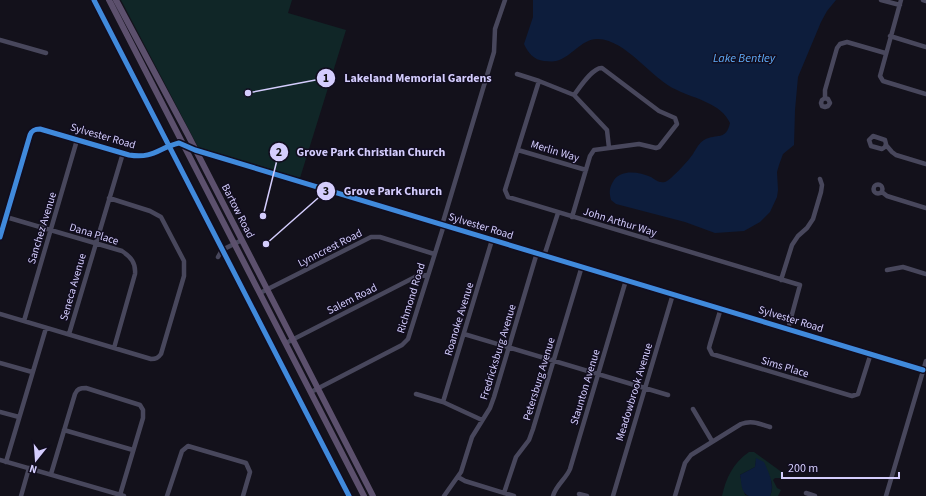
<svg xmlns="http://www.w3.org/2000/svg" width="926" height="496" font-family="'Source Sans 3',sans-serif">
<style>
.green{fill:#102627}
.water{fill:#0d1d3c}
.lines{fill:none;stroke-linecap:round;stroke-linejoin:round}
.minor{stroke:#48475c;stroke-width:4.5}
.major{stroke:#5c506d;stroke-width:6}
.rail{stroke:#415464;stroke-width:1;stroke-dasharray:6 5;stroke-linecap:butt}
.cycleway-casing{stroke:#110d1f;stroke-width:8}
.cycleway{stroke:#408adc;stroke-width:5}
.labels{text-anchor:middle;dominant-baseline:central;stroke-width:3;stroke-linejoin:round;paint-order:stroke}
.street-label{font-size:11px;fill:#d4cdfd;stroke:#110d1f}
.water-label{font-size:12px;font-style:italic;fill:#5fadfa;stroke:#110d1f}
.leader{fill:none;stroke:#d4cdfd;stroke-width:1.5}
.callout-dot{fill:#d4cdfd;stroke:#110d1f;stroke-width:1.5}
.mark-label{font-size:12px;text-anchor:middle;font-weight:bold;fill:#111}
.callout-label{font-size:12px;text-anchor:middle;font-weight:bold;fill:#d4cdfd;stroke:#110d1f;stroke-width:3;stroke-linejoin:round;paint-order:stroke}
</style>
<rect width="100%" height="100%" fill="#13111b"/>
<!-- green -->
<path class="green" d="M121 0H292L288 13 346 30 300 178 198 147Z
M749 452H754L783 473 781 478H775L773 480 777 488 781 490 778 496H770C777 481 765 470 756 460L755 467 740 475 745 495 749 496H722C726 478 733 463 749 452Z"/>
<!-- water -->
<path class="water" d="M533 0H836L827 11 821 22 798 77 795 110 794 145 783 154 779 165 777 172 778 190 777 197 770 212 760 222 744 231 715 233 685 222 616 204 611 200C609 192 609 188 614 180 622 169 639 172 651 177 656 180 658 183 665 182 671 180 689 160 693 154 696 149 699 143 704 140 717 133 726 141 730 123 721 103 695 99 677 90 651 79 627 40 598 39 582 38 572 57 556 61 552 62 548 61 544 61 534 60 528 53 524 44L533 17Z
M756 458 764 462C769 473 775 485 770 496H749C740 492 742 482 740 475L755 467Z"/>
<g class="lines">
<!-- minor -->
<path class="minor" d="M881 0 900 5
M901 0 880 76 883 81 926 94
M923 0 926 1
M890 36 926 47
M0 40 46 53
M517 74 539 81 574 95 607 130 609 148
M539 81 505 190 508 197 800 285 788 329
M825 98 822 100 821 103 822 106 825 107 828 106 830 103 828 99 825 98V90L837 48 840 44 847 42 885 53
M873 136 885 140 886 144 885 147 882 149 871 146 869 140Z
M886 145 892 152 896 155 926 164
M518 150 586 170
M873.5 189a4.5 4.5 0 1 1 9 0a4.5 4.5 0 1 1-9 0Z
M882 192 887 196 926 208
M6 217 122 251C131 257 136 263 135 274L114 348
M572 217 590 156 594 150 639 144 656 148 659 147 677 124 675 118 659 111 602 68C593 67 580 87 574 95
M0 237 30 135C32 130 35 129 40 129L129 155C154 159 158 148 179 143L195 150 923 370
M218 257 222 250 242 240
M887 270 903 267 926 274
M781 280 792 245 798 236 807 228 813 219 821 192 822 185 820 179
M260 293 371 237H380L434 254
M721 308 710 344 709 348 712 354 852 396 858 394 859 391 871 353
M0 314 151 359C156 359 158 358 161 354L184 276V261L161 217 150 211 109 198
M24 321 77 140
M69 334 123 153
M464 334 668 395
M286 343 417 276 428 275
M0 363 32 372
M311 392 402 345 408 339 443 228V222L494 52 495 29 505 0
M416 394 443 402 482 420
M443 402 492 240
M693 409 712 441
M0 412 19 417
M64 430 133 450
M0 460 124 496
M6 462 46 328
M51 474 75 394C77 389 80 388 86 388L140 405 143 410V418L120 495
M458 477 465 481 514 496
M504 493 516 457 529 440 533 429 582 266
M806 493 815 496
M579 494 587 496
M21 496 29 468
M167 496 182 451 188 446 246 463 250 472 243 496
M444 496 461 472 472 437 490 408 494 397 536 256 545 253 558 213
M553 496C556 485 566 479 570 469L626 280
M613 496 673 294
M675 496 685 463 691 455 741 424C752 420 760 424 770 427
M886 496 926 361"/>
<!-- major -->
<path class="major" d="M109 0 364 496
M116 0 188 135 373 496"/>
<!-- rail -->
<path class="rail" d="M94 0 349 496"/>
<defs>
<path id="cycleway" d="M94 0 349 496
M0 237 30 135C32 130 35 129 40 129L129 155C154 159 158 148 179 143L195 150 923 370"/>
</defs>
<!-- cycleway casing -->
<use href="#cycleway" class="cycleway-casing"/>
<!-- cycleway -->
<use href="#cycleway" class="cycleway"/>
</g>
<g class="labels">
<!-- street labels -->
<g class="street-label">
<text transform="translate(103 136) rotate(16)">Sylvester Road</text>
<text transform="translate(555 151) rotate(17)">Merlin Way</text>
<text transform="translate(238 211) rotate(63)">Bartow Road</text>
<text transform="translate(620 222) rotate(17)">John Arthur Way</text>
<text transform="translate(481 226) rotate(17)">Sylvester Road</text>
<text transform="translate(42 228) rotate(-73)">Sanchez Avenue</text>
<text transform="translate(94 234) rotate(17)">Dana Place</text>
<text transform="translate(330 248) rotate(-27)">Lynncrest Road</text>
<text transform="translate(73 287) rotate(-74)">Seneca Avenue</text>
<text transform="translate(411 298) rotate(-73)">Richmond Road</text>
<text transform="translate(352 299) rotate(-27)">Salem Road</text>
<text transform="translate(459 319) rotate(-73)">Roanoke Avenue</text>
<text transform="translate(791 319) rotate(17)">Sylvester Road</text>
<text transform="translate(498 352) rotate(-73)">Fredricksburg Avenue</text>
<text transform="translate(785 367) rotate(17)">Sims Place</text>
<text transform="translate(539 379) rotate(-73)">Petersburg Avenue</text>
<text transform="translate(585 387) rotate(-73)">Staunton Avenue</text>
<text transform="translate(634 392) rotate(-73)">Meadowbrook Avenue</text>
</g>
<!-- water labels -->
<g class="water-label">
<text x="744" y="58">Lake Bentley</text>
</g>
</g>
<!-- callouts -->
<path class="leader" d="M248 93L326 78M263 216L279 152M266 244L326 191"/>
<g class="callout-dot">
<circle cx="248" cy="93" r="4"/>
<circle cx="263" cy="216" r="4"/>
<circle cx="266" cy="244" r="4"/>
<circle cx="326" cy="78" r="10"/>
<circle cx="279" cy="152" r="10"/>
<circle cx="326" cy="191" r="10"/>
</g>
<g class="mark-label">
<text x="326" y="82">1</text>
<text x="279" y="156">2</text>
<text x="326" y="195">3</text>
</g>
<g class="callout-label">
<text x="418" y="82">Lakeland Memorial Gardens</text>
<text x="371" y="156">Grove Park Christian Church</text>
<text x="393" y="195">Grove Park Church</text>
</g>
<!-- north arrow -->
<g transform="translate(36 460) rotate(197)" stroke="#110d1f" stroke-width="3" paint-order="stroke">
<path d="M0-3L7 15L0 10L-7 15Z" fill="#d4cdfd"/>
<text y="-6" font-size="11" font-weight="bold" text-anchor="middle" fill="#d4cdfd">N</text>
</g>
<!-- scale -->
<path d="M782 472v6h117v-6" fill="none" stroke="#d4cdfd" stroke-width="2"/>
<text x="788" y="472" font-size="12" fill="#d4cdfd" stroke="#110d1f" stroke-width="3" paint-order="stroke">200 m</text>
</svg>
